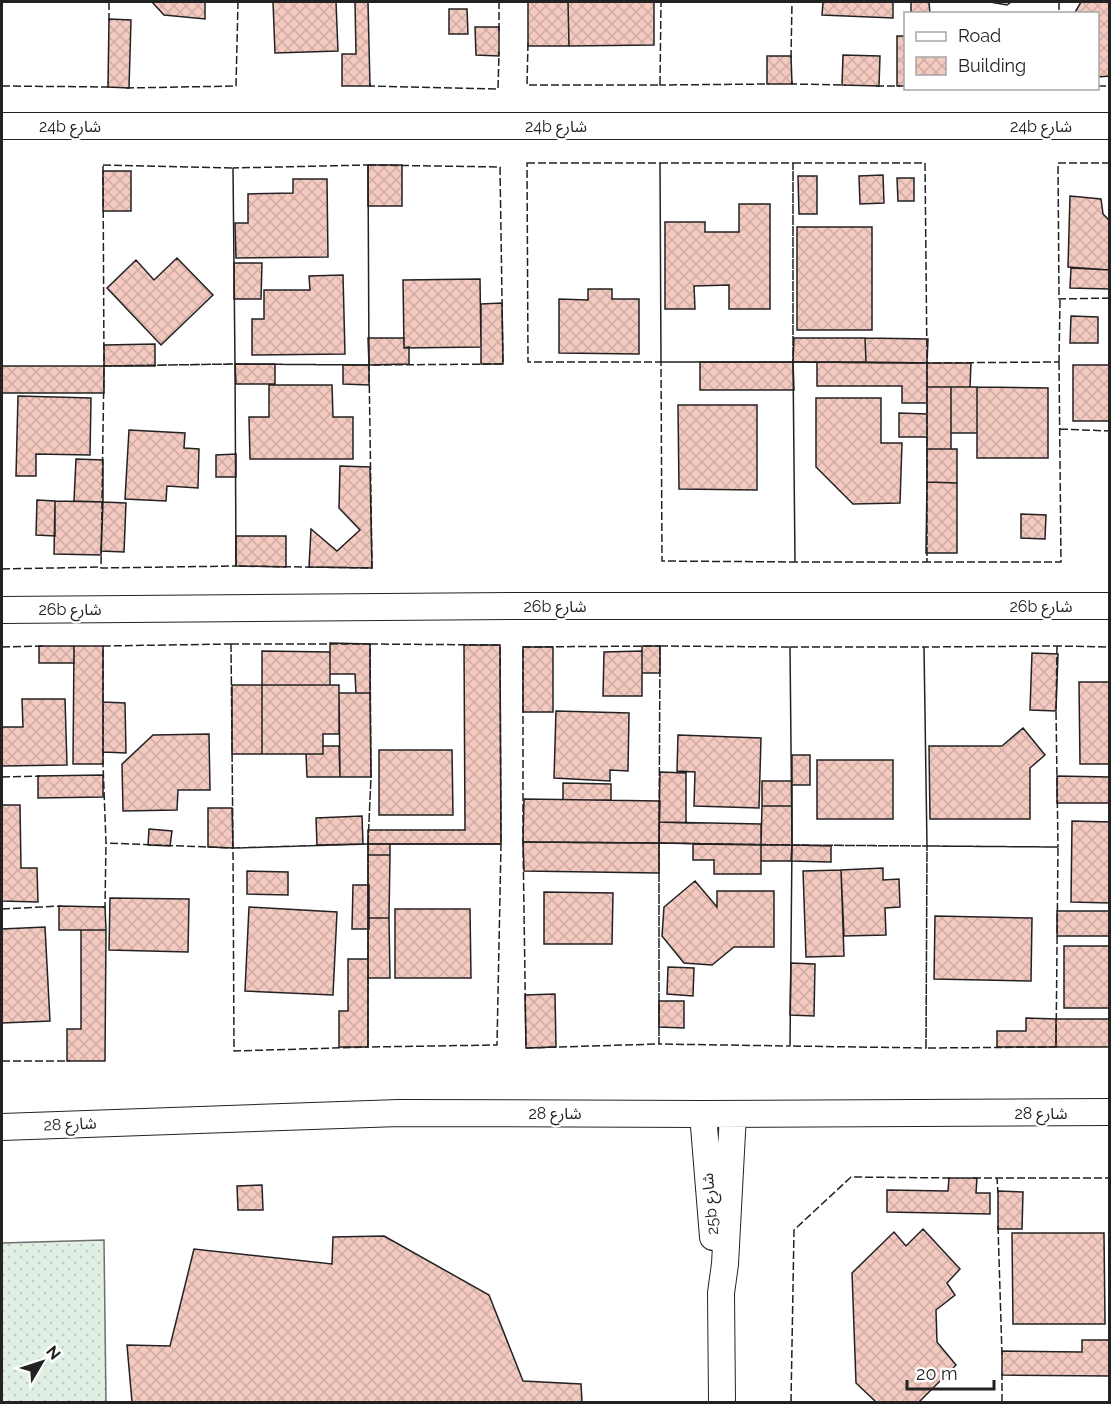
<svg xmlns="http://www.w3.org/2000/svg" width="1111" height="1404" font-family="Raleway,'Noto Sans Arabic',sans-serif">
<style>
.grass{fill:url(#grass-dots);stroke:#6f6f6f;stroke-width:1.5}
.building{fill:url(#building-cross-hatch);stroke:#222;stroke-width:1.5}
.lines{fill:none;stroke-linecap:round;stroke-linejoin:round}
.minor-casing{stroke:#222;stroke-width:28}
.minor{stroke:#fff;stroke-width:26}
.fence{stroke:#222;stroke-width:1.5;stroke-dasharray:8 3;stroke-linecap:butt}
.labels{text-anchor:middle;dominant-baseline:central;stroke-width:4.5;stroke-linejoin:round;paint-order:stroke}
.street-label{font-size:16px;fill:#222;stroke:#fff}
</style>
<defs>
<pattern id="grass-dots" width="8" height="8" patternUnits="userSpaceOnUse" patternTransform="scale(1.5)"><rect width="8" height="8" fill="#e0efe3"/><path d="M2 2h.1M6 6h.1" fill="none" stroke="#c0cdc2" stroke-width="1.8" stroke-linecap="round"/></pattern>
<pattern id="building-cross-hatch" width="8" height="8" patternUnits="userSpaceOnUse" patternTransform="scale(1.5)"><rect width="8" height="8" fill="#f3c9c0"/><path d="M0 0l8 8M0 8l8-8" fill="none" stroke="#d0aca5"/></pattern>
</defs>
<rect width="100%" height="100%" fill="#fff"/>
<!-- grass -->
<path class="grass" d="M104 1240 106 1402H2V1243Z"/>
<!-- building -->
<path class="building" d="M152 2H205V19L164 15Z
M273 2H336L338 51 275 53Z
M355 2H368L370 86H342V54H356Z
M528 2H568L569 46H528Z
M568 2H654V45L569 46Z
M823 2H893V18L822 15Z
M911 2H929L930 14H911Z
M990 2H1011L1007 5Z
M1081 2H1110V76L1098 77V14H1074Z
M449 9H467L468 34H449Z
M109 19 131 20 129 88 108 87Z
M475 27H499V56L476 55Z
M897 36H906V86H897Z
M843 55 880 56 879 86 842 85Z
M767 56H791L792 84H767Z
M368 165H402V206H368Z
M103 171H131V211H103Z
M883 175 884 203 860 204 859 176Z
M798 176H817V214H799Z
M897 178H914V201H898Z
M293 179H327L328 257 236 258 235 223H248V194L293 193Z
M1070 196 1101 199 1103 214 1110 221V270L1068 267Z
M739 204H770V309H729V285L694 286 695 309H665V222H705V232H739Z
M797 227H872V330H797Z
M177 258 213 295 161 345 107 288 136 260 154 280Z
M234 263H262L261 299H234Z
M1071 268 1110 270V289L1070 288Z
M343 275 345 354 252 355V319H264V290H310L309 276Z
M480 279 481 347 404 348 403 280Z
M588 289H612V299H639V354L559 353V299L588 300Z
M502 303 503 364H481V304Z
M1071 316 1098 317V343H1070Z
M368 338H404V348L409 347V364L369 365Z
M794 338H865L866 362H793Z
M865 338 928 339 927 363 866 362Z
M155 344V366H104V345Z
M700 362H793L794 390H700Z
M817 362 927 363V403H902V386H817Z
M927 363H971L970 387H927Z
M235 364H275V384H236Z
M343 365H369V385L343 384Z
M1073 365H1110V421H1073Z
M2 366H104V393H2Z
M269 385H332L333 417H353V459H250L249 417H269Z
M927 387H951V449H927Z
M951 387H977V433H951Z
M977 387 1048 388V458H977Z
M18 396 91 398 90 455 36 454V476H16Z
M816 398H881V443H902L900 503 853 504 816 467Z
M678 405H757V490L679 489Z
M899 413 927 414V437H899Z
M129 430 185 433 184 448 199 449 198 488 167 486 166 501 125 499Z
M927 449H957V483L927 482Z
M236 454V477H216V455Z
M76 459 103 460V502L74 501Z
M340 466 370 467 372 568 309 567 311 529 337 551 360 530 339 508Z
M927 482 957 483V553H926Z
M37 500 55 501V536L36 535Z
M55 501 103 502 101 555 54 554Z
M103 502 126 503 124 552 101 551Z
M1021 514 1046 515 1045 539 1021 538Z
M236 536H286V567L236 566Z
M330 643 370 644V693H356L355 674H330Z
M464 645H500L501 844H368V830H465Z
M39 646H74V663H39Z
M74 646H103V764H73Z
M642 646H660V673H642Z
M523 647H553V712H523Z
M262 651 330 652V685H262Z
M642 651V696H603L604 652Z
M1032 653 1058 654 1056 711 1030 710Z
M1079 682H1110V764H1080Z
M232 685H262V754H232Z
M262 685H339V734H323V754H262Z
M339 693H370L371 777H340Z
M22 699H65L67 765 2 766V727H23Z
M103 702 125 703 126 753 103 752Z
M556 711 629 713 628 771 610 770V781L554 778Z
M1023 728 1045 755 1030 768V819H930L929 746H1002Z
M209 734 210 790H178L177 810 123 811 122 764 153 735Z
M678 735 761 738 759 808 694 806 695 772 677 771Z
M323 746H339L340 777H307L306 754H323Z
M379 750H452L453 815H379Z
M792 755H810V785H792Z
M817 760H893V819H817Z
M660 772 686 773V823L659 822Z
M103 775V797L38 798V776Z
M1057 776 1110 777V803H1057Z
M762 781H792V806H762Z
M563 783 611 784V800H563Z
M524 799 660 801 659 843 523 842Z
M2 805H20L21 868H37L38 902 2 901Z
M762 806H792V845H761Z
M208 808H232L233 848 208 847Z
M362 816 363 844 317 845 316 818Z
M1072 821 1110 822V903L1071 902Z
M659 822 761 824V845L659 843Z
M149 829 172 831 170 846 148 845Z
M523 842 659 843V873L524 871Z
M368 844H390V855H368Z
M693 844 761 845V874H714V860H693Z
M761 845H792L791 861H761Z
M792 845 831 846V862L791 861Z
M368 855H390L389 918H368Z
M883 868V880L899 879 900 907 885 908 886 935 844 936 841 870Z
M841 870 844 956 806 957 803 871Z
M247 871 288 872V895L247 894Z
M695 881 717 907V891H774V947H734L712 965 684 963 662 936 664 907Z
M353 885H369V929H352Z
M544 892 613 893 612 944H544Z
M110 898 189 899 188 952 109 950Z
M59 906 105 907 106 930H59Z
M249 907 337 912 333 995 245 991Z
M395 909H470L471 978H395Z
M1057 911H1110V936H1057Z
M935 916 1032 918 1031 981 934 979Z
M368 918H389L390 978H368Z
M45 927 50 1021 2 1023V929Z
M81 930H106L105 1061H67V1029H81Z
M1064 946H1110V1008H1064Z
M348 959H368V1047H339V1011H348Z
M791 963 815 964 814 1016 790 1015Z
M668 967 694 968 693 996 667 994Z
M555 994 556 1047 526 1048 525 995Z
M659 1001H684V1028L659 1027Z
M1026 1018 1056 1019V1047H997V1031H1026Z
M1056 1019H1110V1047H1056Z
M949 1178H977L976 1193H990V1214L887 1212V1190L948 1191Z
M262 1185 263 1210H238L237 1186Z
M998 1191 1023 1192 1022 1229H998Z
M923 1229 960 1269 947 1283 955 1295 936 1310 937 1342 956 1365 919 1402H876L856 1383 852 1273 894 1232 906 1246Z
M1012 1233H1104L1105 1324H1013Z
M384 1236 489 1295 523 1381 581 1384 582 1402H132L127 1345 170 1346 194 1249 332 1264 333 1237Z
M1082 1340H1110V1376L1002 1375V1351L1082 1352Z"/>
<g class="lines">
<defs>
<path id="minor" d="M2 126H1110
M2 610 514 606H1110
M703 1114 713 1237
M2 1127 399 1113 703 1114 1110 1112
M722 1402 721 1293 725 1264 733 1114"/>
</defs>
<!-- minor casing -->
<use href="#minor" class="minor-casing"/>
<!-- minor -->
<use href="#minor" class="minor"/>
<!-- fence -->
<path class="fence" d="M109 2V21
M1059 2V14
M499 31V2
M528 43 527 85H660L661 2
M791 58 792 2
M792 81V84L846 85
M370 83V86L498 89 499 52
M660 83V85L769 84
M2 86 108 87V82
M876 86H900
M1098 86H1110
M126 88 236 86 238 2
M527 163H660L661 362H528Z
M660 163H793V362H661Z
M793 163H925L927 363 793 362Z
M1110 163H1058L1059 299 1110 298
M103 165 233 168 235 364 104 366Z
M368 165 369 365 235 364 233 168Z
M368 165 500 167 503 364 369 365Z
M661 362H793L795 562 662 561Z
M793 362 927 363V562H795Z
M1059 362 1061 562H927V363Z
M1059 363 1060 299
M235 364 369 365 372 568 236 566Z
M235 364 236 566 101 568 104 366Z
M1060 429 1110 431
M2 569 101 567
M231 644H370L371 777 368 844 233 848Z
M231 644 233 848 106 843 103 764V646Z
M370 644 500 645 501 844H368L371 777Z
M660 646 659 843 523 842V647Z
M660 646 790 647 792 845 659 843Z
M1057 646 1056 711 1058 847 927 846 924 647Z
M2 647 43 646
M790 647H924L927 846 792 845Z
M1057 649V646L1110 647
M2 777 40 776
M523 842 659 843V1044L526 1048Z
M659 843 792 845 790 1046 659 1044Z
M368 844V1047L234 1051 233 848Z
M368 844H501L497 1045 368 1047Z
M792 845 927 846 926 1048 790 1046Z
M927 846 1058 847 1056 1047 926 1048Z
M102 907H105L106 842
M2 909 61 906
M2 1061H70
M973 1178H997L998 1193
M997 1180V1178H1110
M998 1226 1002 1355
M791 1402 794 1230 851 1177 952 1178
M1002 1402V1373"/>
</g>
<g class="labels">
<!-- street labels -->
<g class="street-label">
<text x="70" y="126">24b شارع</text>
<text x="556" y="126">24b شارع</text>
<text x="1041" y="126">24b شارع</text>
<text x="555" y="606">26b شارع</text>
<text x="1041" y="606">26b شارع</text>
<text x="70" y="609">26b شارع</text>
<text x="555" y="1113">شارع 28</text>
<text x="1041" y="1113">شارع 28</text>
<text transform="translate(70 1124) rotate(-2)">شارع 28</text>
<text transform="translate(710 1204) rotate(-95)">25b شارع</text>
</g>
</g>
<!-- border -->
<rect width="1111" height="1404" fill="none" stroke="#222222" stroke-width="6"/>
<!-- legend -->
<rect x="904" y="12" width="195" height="78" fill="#ffffff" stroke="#a7a7a7" stroke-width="1.5"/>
<rect x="916" y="32" width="30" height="9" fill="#ffffff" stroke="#a7a7a7" stroke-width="1.5"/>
<text x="958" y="42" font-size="18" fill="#222222">Road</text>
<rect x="916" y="57" width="30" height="18" fill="url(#building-cross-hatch)" stroke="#a7a7a7" stroke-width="1.5"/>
<text x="958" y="72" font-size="18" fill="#222222">Building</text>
<!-- north arrow -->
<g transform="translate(42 1362) rotate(51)" stroke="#ffffff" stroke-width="4.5" paint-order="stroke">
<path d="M0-4.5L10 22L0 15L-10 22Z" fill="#222222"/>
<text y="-9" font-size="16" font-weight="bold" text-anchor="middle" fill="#222222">N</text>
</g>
<!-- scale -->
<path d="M907 1380v9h87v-9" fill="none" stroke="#222222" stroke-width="3"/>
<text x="916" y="1380" font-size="18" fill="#222222" stroke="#ffffff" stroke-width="4.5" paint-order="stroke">20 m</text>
</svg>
